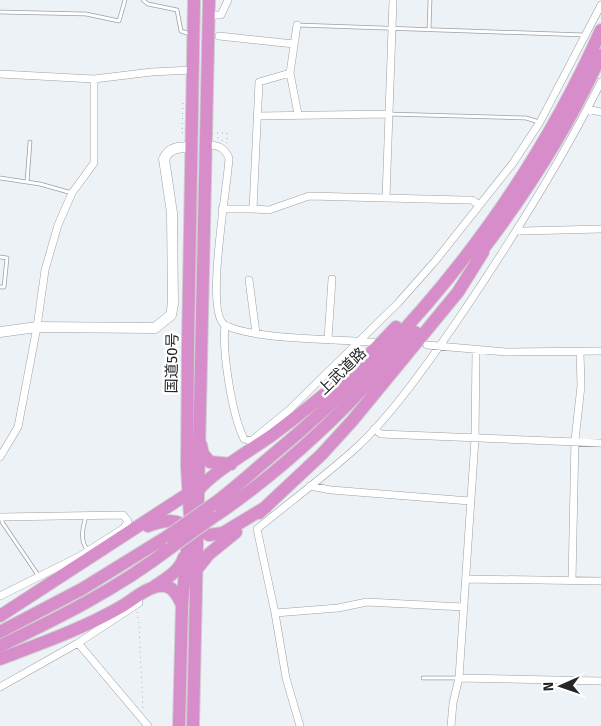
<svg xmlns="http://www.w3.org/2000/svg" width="601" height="726" font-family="'Fira Sans','Noto Sans JP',sans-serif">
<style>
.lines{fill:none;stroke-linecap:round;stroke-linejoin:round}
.lane-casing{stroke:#9ca0a5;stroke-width:4.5}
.street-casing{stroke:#9ca0a5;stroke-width:8}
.secondary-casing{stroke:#9ca0a5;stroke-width:11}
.highway-casing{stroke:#cfcfd0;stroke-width:14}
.path{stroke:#acb0b4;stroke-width:1;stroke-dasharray:1 4;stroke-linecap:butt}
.lane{stroke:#fff;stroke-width:3}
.street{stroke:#fff;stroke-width:7}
.secondary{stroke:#fff;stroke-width:10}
.highway{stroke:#d68dca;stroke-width:12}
.highway-bridge-casing{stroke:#cfcfd0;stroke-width:14;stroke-linecap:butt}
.path-bridge{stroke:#acb0b4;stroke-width:1;stroke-dasharray:1 4;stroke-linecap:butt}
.highway-bridge{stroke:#d68dca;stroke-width:12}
.labels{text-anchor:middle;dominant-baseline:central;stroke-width:5;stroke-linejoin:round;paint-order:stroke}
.street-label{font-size:15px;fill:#242628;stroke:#fff}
</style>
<rect width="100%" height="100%" fill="#edf2f7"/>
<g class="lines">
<defs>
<path id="lane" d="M143 0 148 4 177 10 181 31 190 34
M0 12 86 14 119 21 125 0
M298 25 584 35
M429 30 430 0
M389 114 526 118 539 122
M0 178 40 184 72 193
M27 182 30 142
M0 257 7 258 4 287H0
M86 516C83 527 79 541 88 550
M2 518V522L38 575
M423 678H458"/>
<path id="street" d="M209 15H221L228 0
M219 36 294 44
M290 73 297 25
M0 74 94 79 152 72 192 70
M587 109 601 112
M298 114 290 73 259 82 253 209 269 210 309 196 386 198 393 0
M257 116 389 114
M207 144C219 146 224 147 229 158 228 184 204 314 225 325 254 340 336 339 372 342
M386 198 464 200H472L478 204
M222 209H253
M518 229 523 231 601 229
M249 280 256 333
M225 325C222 352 232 415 244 439L251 441 289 410 398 303 436 260 513 163 540 122 601 5
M328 339 332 279
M427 345 506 352 601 351
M374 429 381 434 601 443
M0 457 18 427 37 327 45 270 58 225 72 193 94 163V79
M310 486 331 490 470 501
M0 517 123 515 128 521 124 528 80 556 0 596
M466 579 601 581
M572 580 575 440 581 386 580 352
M275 613 338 608 367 602 463 607
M78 643 148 726
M459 678 601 681
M0 687 78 643 139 603 137 597
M300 726 286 678 275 613 257 529C290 502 325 476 356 448 391 416 428 363 455 324 508 246 559 166 601 82
M451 726 453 703 459 678 475 439 476 350"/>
<path id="secondary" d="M0 332 37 327 155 328 171 315 173 304 172 213 164 159C169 147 180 147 192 147"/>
<path id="highway" d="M477 257C525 195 569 126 601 55
M201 445 203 454 210 462 231 464
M197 493C205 476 258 446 275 433 318 401 360 366 396 327
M212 505C232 491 251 473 270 457 412 340 526 198 601 30
M259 513 322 454 352 421 458 292 483 252
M212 518C290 466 353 402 415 332
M195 525 209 535 223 533 266 507
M148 526C163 520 179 517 191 531
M197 569 209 554 236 532
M155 586C167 578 180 571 184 557
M0 616 189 493
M0 632 82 589 168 536
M0 646C58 618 117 589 169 549
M0 659C42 643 85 628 124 605 135 598 151 584 165 586 174 587 179 598 182 605
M179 726 182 605 190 517 187 467 188 343 194 0
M193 726 209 0"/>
</defs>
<!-- lane casing -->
<use href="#lane" class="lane-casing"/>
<!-- street casing -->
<use href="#street" class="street-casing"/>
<!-- secondary casing -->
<use href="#secondary" class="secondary-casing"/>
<!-- highway casing -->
<use href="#highway" class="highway-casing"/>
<!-- path -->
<path class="path" d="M137 612 139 623 143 708"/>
<!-- lane -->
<use href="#lane" class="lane"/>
<!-- street -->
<use href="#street" class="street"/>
<!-- secondary -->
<use href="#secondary" class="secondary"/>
<!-- highway -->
<use href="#highway" class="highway"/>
<defs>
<path id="highway-bridge" d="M168 536 212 505
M169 549 212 518"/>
</defs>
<!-- highway-bridge casing -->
<use href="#highway-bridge" class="highway-bridge-casing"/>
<!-- path-bridge -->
<path class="path-bridge" d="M183 103 182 133H227V143L216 137"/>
<!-- highway-bridge -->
<use href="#highway-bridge" class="highway-bridge"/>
</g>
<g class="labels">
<!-- street labels -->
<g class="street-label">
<text transform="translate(172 363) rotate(-89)">国道50号</text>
<text transform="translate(342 371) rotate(-44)">上武道路</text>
</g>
</g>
<!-- north arrow -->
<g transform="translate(561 686) rotate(268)" stroke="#ffffff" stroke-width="4" paint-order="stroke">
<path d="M0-4L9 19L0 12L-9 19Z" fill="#242628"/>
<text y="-8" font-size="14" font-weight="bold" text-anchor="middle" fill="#242628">N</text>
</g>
</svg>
